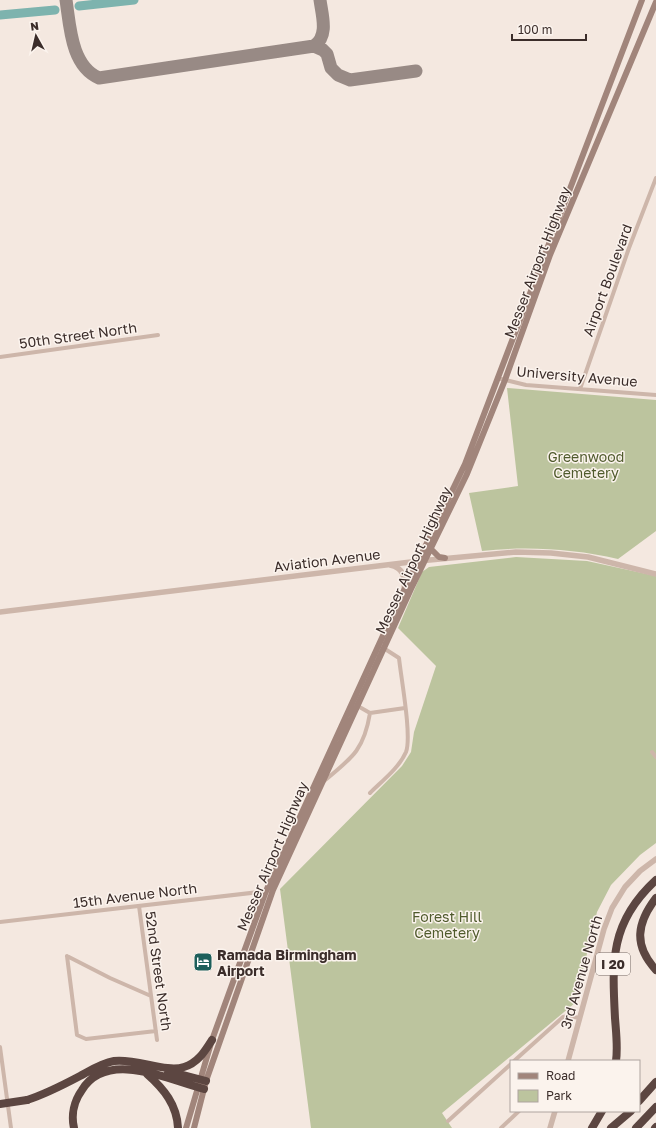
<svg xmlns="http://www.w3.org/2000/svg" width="656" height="1128" font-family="'Golos Text',sans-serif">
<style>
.green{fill:#bcc49e}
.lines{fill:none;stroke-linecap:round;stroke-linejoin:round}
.river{stroke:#7db3ae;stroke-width:9}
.taxiway{stroke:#988a85;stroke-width:13}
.minor{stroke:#cdb6aa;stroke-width:4}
.tertiary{stroke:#cdb6aa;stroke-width:5.5}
.secondary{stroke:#a1857b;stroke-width:6}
.motorway{stroke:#5c4641;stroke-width:8}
.motorway-bridge{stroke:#5c4641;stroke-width:8}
.labels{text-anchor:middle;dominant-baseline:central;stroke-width:3;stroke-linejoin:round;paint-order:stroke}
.shield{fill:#fbf3ed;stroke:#756864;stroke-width:1}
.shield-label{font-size:13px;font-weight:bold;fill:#3b2d2a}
.street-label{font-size:14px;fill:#3b2d2a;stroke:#fbf3ed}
.park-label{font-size:14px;fill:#4f5a2c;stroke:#fbf3ed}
.poi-label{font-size:14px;font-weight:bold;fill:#3b2d2a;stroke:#fbf3ed;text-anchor:start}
</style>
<rect width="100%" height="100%" fill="#f4e8e0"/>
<!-- green -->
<path class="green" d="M507 388 656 400V531L618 559C574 549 527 546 482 551L469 493 518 486Z
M516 557 587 561 656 576V843L640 855 611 885 597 912 575 1003 442 1113 452 1128H311L280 889 402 766 411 752 414 732 436 666 398 628 422 572 429 567Z"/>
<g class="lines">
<!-- river -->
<path class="river" d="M79 6 134 0
M0 15 55 10"/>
<!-- taxiway -->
<path class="taxiway" d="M66 0C70 26 71 66 99 78L314 46C329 36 322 15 320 0
M314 46 323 50 327 54 331 68 338 75 350 80 416 71"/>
<!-- minor -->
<path class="minor" d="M0 357 158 335
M497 378 526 385 656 395
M580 389 629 248 656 178
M356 705 370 713 405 708
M652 752 656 757
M324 781C352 758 364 750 370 713
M370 793C382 781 399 768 406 752 412 736 401 678 399 658L385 649
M139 906 157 1040
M0 922 268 891
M67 956 77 1035 86 1039 156 1031
M67 956 110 978 151 996
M0 1047 11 1128
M514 1061 563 1017 568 1016 580 1018
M448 1121 511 1064
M501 1128 519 1111"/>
<!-- tertiary -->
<path class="tertiary" d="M390 565C404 568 405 577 404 590
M0 612 419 561 516 552 551 553 588 557 656 574
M568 1061 604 929 612 908 625 887 640 871 656 859
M550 1128 555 1111"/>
<!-- secondary -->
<path class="secondary" d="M431 549 439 557 445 558
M186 1128 212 1040 266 891 397 605 465 464 642 0
M194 1128 206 1081 273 890 411 589 467 474 505 380 550 255 656 2"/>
<!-- motorway -->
<path class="motorway" d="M656 898C637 923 633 945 656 970
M616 1061C618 1047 616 1032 615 1018 612 961 610 922 656 880
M168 1071 206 1081
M147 1074C164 1089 177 1105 178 1128
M27 1100C46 1094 63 1085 80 1076 91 1070 102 1063 114 1061 136 1058 166 1073 184 1067 198 1063 205 1051 212 1040
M639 1101 656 1082
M74 1128C71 1115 74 1101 82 1090 107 1049 169 1080 204 1089
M592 1128 602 1111
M611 1128 631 1111
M636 1128 656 1107
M655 1128 656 1127"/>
<!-- motorway-bridge -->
<path class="motorway-bridge" d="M0 1104 27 1100"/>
</g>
<!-- icons -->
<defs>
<symbol id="hotel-square" viewBox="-11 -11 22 22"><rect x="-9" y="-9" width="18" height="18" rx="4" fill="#1d5f5b" stroke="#fbf3ed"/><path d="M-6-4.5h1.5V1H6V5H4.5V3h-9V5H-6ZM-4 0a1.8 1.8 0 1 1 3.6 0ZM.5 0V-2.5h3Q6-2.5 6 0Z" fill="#fff"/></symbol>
</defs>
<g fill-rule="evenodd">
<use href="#hotel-square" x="192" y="951" width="22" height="22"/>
</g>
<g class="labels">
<!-- shield labels -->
<rect class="shield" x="596" y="953" width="34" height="22" rx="3"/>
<g class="shield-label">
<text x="613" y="964">I 20</text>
</g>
<!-- street labels -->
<g class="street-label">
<text transform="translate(537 262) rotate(-69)">Messer Airport Highway</text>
<text transform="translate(607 280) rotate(-70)">Airport Boulevard</text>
<text transform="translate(78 335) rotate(-8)">50th Street North</text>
<text transform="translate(577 376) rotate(5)">University Avenue</text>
<text transform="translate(327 560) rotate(-7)">Aviation Avenue</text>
<text transform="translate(413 560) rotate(-65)">Messer Airport Highway</text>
<text transform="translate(272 856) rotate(-67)">Messer Airport Highway</text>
<text transform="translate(135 895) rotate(-7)">15th Avenue North</text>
<text transform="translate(159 971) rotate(82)">52nd Street North</text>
<text transform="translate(581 972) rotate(-74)">3rd Avenue North</text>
</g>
<!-- park labels -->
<g class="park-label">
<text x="586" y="456">Greenwood<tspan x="586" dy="16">Cemetery</tspan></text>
<text x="447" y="916">Forest Hill<tspan x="447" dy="16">Cemetery</tspan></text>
</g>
<!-- poi labels -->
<g class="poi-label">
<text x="217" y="954">Ramada Birmingham<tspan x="217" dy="16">Airport</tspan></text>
</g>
</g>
<!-- legend -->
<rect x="510" y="1060" width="130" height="52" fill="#fbf3ed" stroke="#aea49f"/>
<rect x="518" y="1073" width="20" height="6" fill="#a1857b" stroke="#aea49f"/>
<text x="546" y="1080" font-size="12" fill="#3b2d2a">Road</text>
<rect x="518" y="1090" width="20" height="12" fill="#bcc49e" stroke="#aea49f"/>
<text x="546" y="1100" font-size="12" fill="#3b2d2a">Park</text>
<!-- north arrow -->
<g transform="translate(36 36) rotate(352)" stroke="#fbf3ed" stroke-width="3" paint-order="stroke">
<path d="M0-3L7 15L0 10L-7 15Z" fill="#3b2d2a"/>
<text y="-6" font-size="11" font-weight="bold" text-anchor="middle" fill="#3b2d2a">N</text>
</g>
<!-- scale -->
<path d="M512 34v6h74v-6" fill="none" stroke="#3b2d2a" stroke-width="2"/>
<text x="518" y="34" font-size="12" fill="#3b2d2a" stroke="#fbf3ed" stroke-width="3" paint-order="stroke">100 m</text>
</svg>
